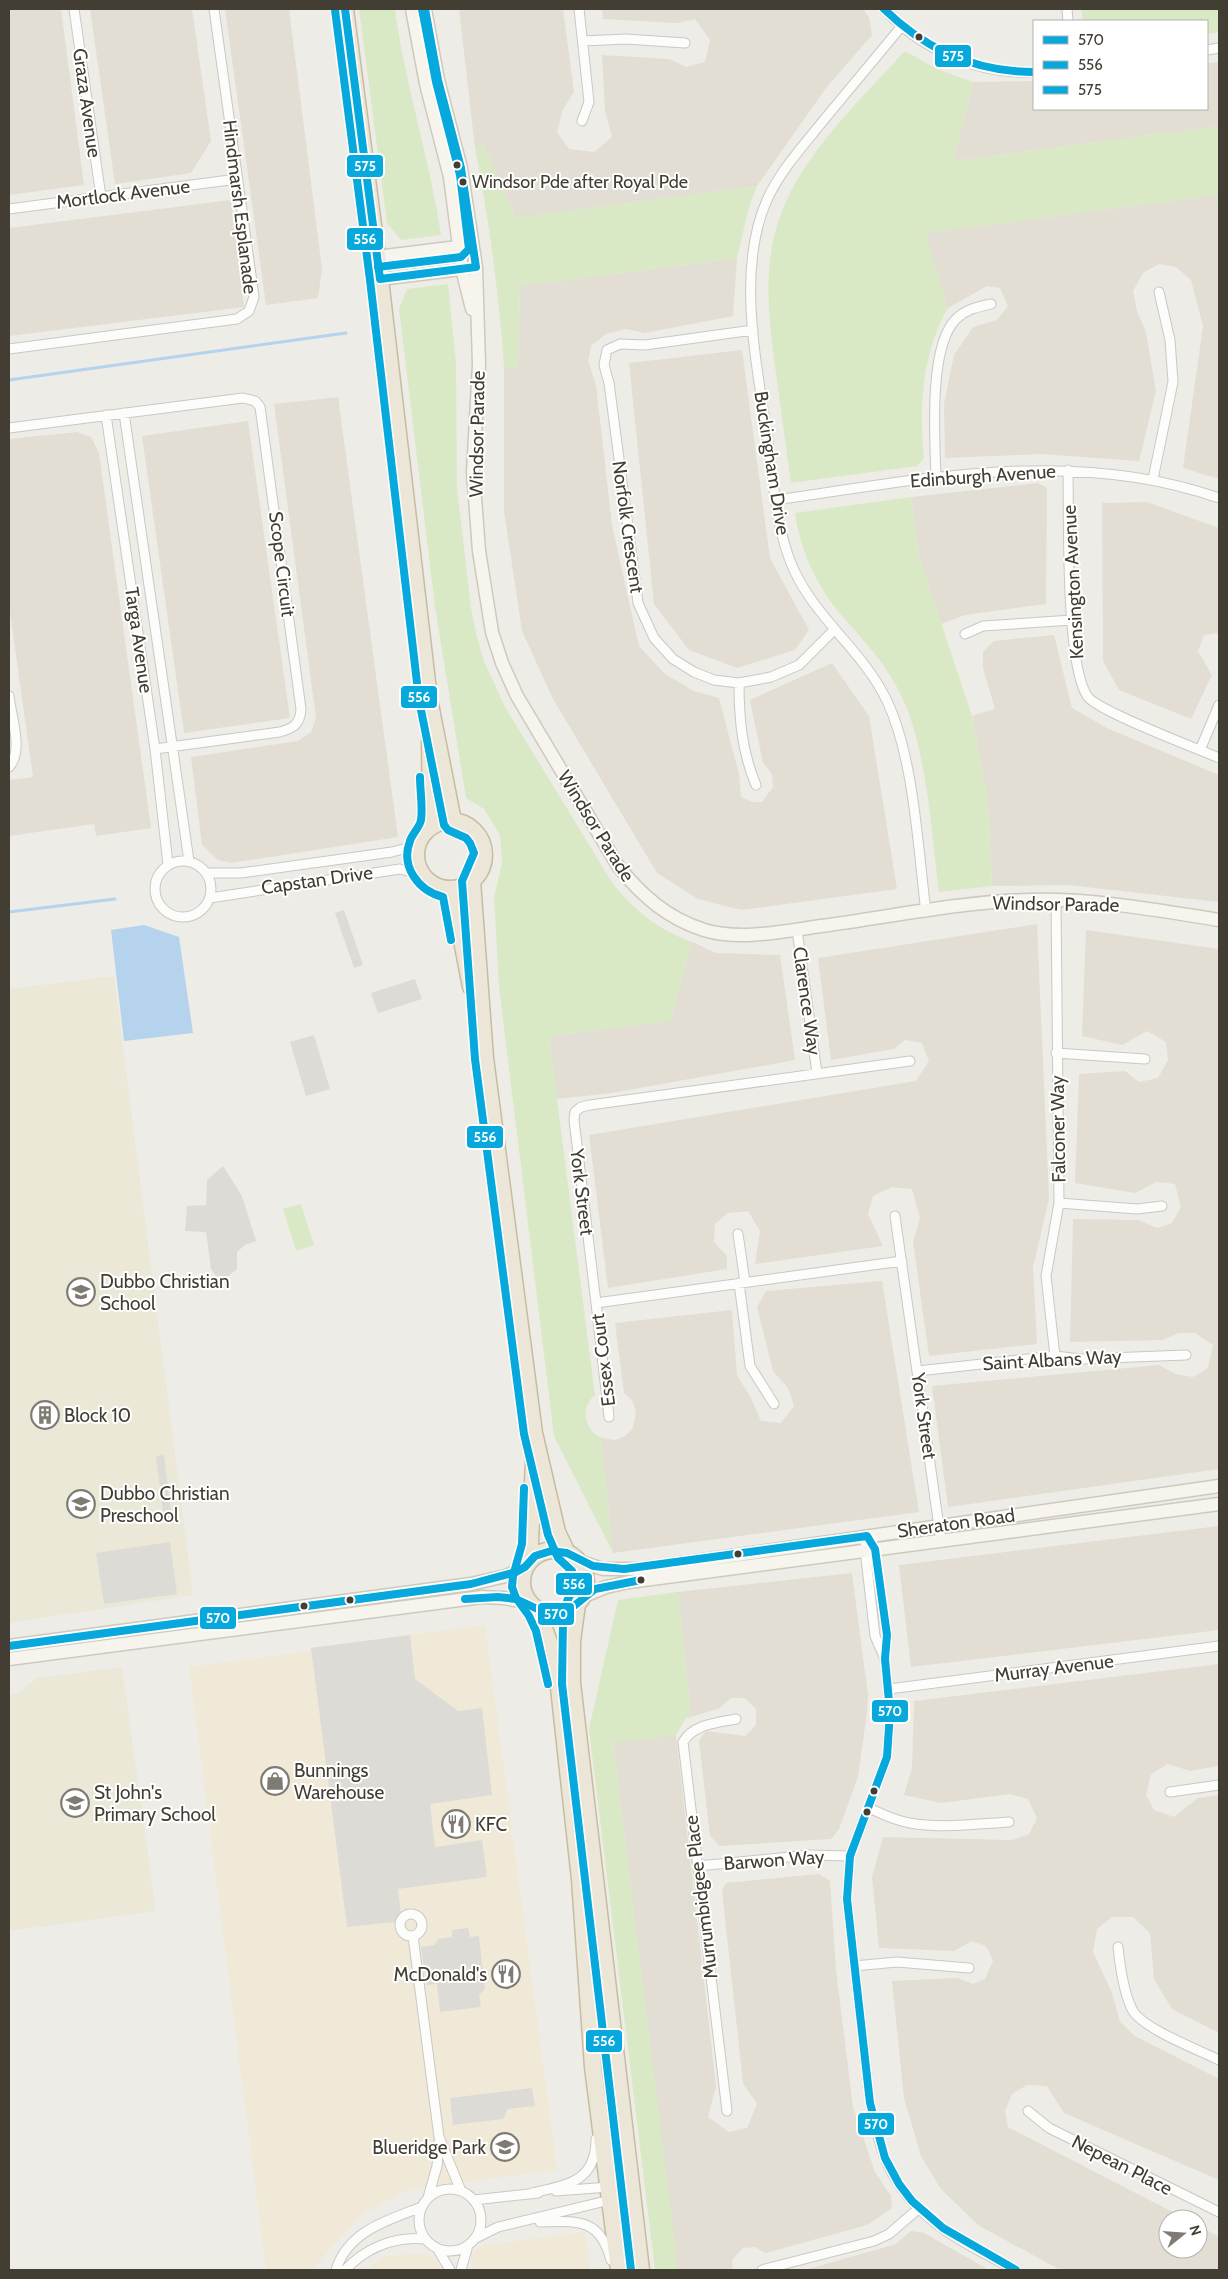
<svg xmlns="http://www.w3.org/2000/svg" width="1228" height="2279" font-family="Cabin,sans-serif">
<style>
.residential{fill:#e2ded3}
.commercial{fill:#f1e9d8}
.education{fill:#ece8d8}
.green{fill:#d9e9c6}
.parking{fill:#dddbd6}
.water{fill:#b5d3ed}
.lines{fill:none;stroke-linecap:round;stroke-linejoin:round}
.stream{stroke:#b5d3ed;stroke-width:3}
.street-casing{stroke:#cac8c2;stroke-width:11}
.secondary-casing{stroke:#cdcabd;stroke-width:15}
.highway-casing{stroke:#c6bca1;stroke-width:19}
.street{stroke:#fcfcfb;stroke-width:9}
.secondary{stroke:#f6f4ed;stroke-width:12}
.highway{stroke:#ebe6d7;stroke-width:16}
.bus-1-casing{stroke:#fff;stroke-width:11}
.bus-2-casing{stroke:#fff;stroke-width:11}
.bus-3-casing{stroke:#fff;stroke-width:11}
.bus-1{stroke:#07a9dc;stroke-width:8}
.bus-2{stroke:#07a9dc;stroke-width:8}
.bus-3{stroke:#07a9dc;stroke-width:8}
.bus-dot{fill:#433e33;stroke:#fff;stroke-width:2}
.labels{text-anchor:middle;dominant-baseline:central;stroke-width:4;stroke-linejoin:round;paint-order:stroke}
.bus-label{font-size:18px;fill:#433e33;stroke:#fff;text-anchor:start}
.street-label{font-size:19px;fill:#433e33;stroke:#fff}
.poi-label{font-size:19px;fill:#433e33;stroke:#fff;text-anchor:start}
.line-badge{stroke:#fff;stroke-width:2}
.badge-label{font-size:14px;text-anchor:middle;font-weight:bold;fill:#fff}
</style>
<rect width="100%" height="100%" fill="#eeece6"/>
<!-- residential -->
<path class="residential" d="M9 9H61L84 185 9 195Z
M90 9H192L211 141 191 173 115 184Z
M225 9H289L322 269 318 298 266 305Z
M459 9H563L574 92 563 109 557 132 569 149 594 152 612 137 605 110 602 55 669 59 686 67 705 62 710 40 695 19 678 23 603 19 602 9H863L869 17 872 35 826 88 757 186 516 218 484 145 475 148Z
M1219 62V126L953 161 973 82 1034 81V109H1207V63Z
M1219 195V479L1183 468 1203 326 1191 280 1176 267 1159 264 1143 273 1133 291 1137 311 1146 332 1156 391 1139 461 1041 454 945 458 944 404 954 355 973 327 997 320 1008 306 1000 288 987 286 948 308 924 233Z
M231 200 244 307 9 336V228Z
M737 258 733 316 645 333 626 329 606 334 591 346 588 361 596 385 612 525 639 646 665 674 694 691 719 698 739 774 741 797 753 802H762L773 787 772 774 763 763 750 700 832 663 869 716 897 889 741 910 698 899 657 873 553 699 522 631 504 511V367H518L520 286Z
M742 350 770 558 809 630 795 650 737 668 689 650 654 604 629 363Z
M338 397 398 837 231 863 218 860 202 845 191 757 298 741 311 732 316 718 274 404Z
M248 421 290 718 184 733 142 436Z
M77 432 91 437 99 453 151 828 96 836 94 824 9 836V780L33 777 9 605V439Z
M1038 483 1047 488 1046 604 965 615 941 624 919 556 911 497Z
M1147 502 1219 528V633L1204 635 1198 651 1212 675 1191 719 1119 690 1103 661 1102 503Z
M1054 635 1072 708 1107 728 1219 775V902L1068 885 992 886 988 801 972 716 995 709 983 668V652L994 641Z
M1037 924 1049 1199 1033 1268 1037 1344 929 1356 913 1242 920 1218 912 1189 892 1187 873 1196 868 1214 883 1246 755 1264 760 1231 748 1211 728 1213 715 1224 714 1242 727 1256V1269L608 1288 589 1135 916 1081 929 1061 922 1043 905 1040 894 1049 831 1060 818 958Z
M1086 930 1219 949V1469L948 1507 932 1386 1159 1365 1175 1374 1193 1377 1208 1368 1213 1345 1195 1333H1179L1162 1340 1070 1342 1073 1219 1138 1220 1157 1228 1172 1223 1181 1207 1175 1184 1156 1182 1135 1193 1075 1183 1079 1074 1125 1071 1139 1082 1158 1078 1168 1060 1166 1042 1147 1031 1122 1045 1082 1036Z
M692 942 716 953 780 955 795 1060 612 1093 557 1099 549 1036 670 1021Z
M882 1281 919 1512 613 1553 601 1438 615 1440 625 1436 633 1428 636 1411 632 1400 624 1393 615 1323 732 1310 737 1375 751 1398 761 1421 781 1423 794 1406 788 1388 773 1371 757 1307 766 1291Z
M1219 1526V1630L911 1667 899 1565Z
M852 1573 868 1695 867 1712 858 1777 839 1829 831 1839 720 1846 710 1836 699 1741 706 1731 745 1736 756 1725V1709L745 1698H731L720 1708 691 1717 678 1592Z
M1219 1664V1766L1190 1771 1168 1764 1151 1774 1146 1795 1154 1810 1174 1817 1198 1798 1219 1795V2033L1172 2009 1154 1979 1150 1933 1133 1917H1112L1097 1929 1093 1952 1112 1993 1120 2022 1135 2036 1219 2079V2180L1064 2113 1047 2086 1027 2085 1012 2094 1005 2111 1008 2127 1186 2219H1168V2249H1198V2225L1219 2237V2270H1060L978 2225 941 2189 921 2156 904 2098 892 1981 957 1978 973 1984 985 1979 993 1961 986 1946 972 1941 954 1951 879 1948 872 1877 883 1837 1012 1840 1029 1834 1037 1818 1028 1799 1010 1794 941 1803 904 1795 912 1768 914 1701Z
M676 1735 716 2086 708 2117 729 2132 747 2128 757 2104 743 2083 722 1891 726 1883 819 1874 830 1881 836 1970 853 2107 875 2172 891 2196 892 2208 867 2225 766 2253 755 2247 743 2248 732 2260 733 2270H677L613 1742Z
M911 2231 924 2233 989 2270H805L896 2244Z"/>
<!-- commercial -->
<path class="commercial" d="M485 1625 557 2170 409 2189 363 2214 311 2270H266L189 1667 310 1651 311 1648Z
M585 2232 590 2270H473L471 2253 484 2245Z
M423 2253 439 2261 440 2270H368L381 2257Z"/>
<!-- education -->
<path class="education" d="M114 976 193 1595 9 1623V989Z
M122 1667 156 1911 9 1931V1695L18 1693 37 1678Z"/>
<!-- green -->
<path class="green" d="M359 9H395C405 85 430 159 441 235L401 240 387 223Z
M1081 9H1219V32L1207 34V21H1083Z
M905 51 937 69 973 82 953 161 1219 126V195L925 233 948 308C922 352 919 409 924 458L917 466 791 483C786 447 781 411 776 374 767 306 759 245 796 182 824 134 867 92 905 51Z
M484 145 516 218 757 186 749 207 737 258 520 286 518 368 504 367C499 293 489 221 475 148Z
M448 284 456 362 457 488 471 608 476 633 483 659 505 707 613 884C635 911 659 930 692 942L670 1021 549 1036 595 1395C580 1408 584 1429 601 1438L613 1553 554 1436 499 987 494 898 502 863 500 835 484 809 466 798 435 607 399 309 407 289Z
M911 497 919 556 972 716 988 801 992 886 939 892C931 831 927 745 899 691 881 656 858 636 834 606 813 579 800 547 795 513Z
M301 1204 314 1245 296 1251 283 1209Z
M678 1592 691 1717 686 1718 676 1735 613 1743 678 2270H655L589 1729 618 1600Z"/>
<!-- parking -->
<path class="parking" d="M344 910 363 965 354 968 335 913Z
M415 979 422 999 378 1013 371 993Z
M314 1035 330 1089 306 1096 290 1042Z
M223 1166 242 1196 256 1241 245 1245 237 1252V1269L227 1277H217L211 1269 206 1232 185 1231 187 1206 206 1205 207 1180Z
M164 1455 172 1519 164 1520 156 1456Z
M170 1542 177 1594 104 1604 96 1553Z
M410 1635 415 1679 458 1711 482 1708 492 1795 430 1804 435 1847 482 1840 487 1877 398 1889 401 1915 395 1922 347 1927 311 1648Z
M468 1928 470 1937 479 1936 485 1989 479 1995 481 2007 440 2012 437 1984 427 1985 421 1947 434 1945 438 1939 452 1937V1930Z
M532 2088 535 2106 508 2109 503 2119 453 2125 450 2098Z"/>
<!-- water -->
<path class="water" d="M144 925 179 937 193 1033 124 1041 111 930Z"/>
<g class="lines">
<!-- stream -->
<path class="stream" d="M9 380 346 333
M9 912 115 899"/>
<defs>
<path id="street" d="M74 9 101 197
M579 9 589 102 582 121
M884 9C922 50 978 75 1034 72
M1067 9 1068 21
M901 27C875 58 849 90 823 121 803 146 780 171 767 200 735 272 758 368 768 442 774 484 776 531 794 570 817 620 864 652 887 701 914 758 918 849 926 912
M583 41 626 39 685 43
M1207 50 1219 48
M9 209 237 179
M753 330 645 345 620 344 607 350 604 365 609 383 638 603 654 638 673 659 694 672 714 680 739 683 771 677 799 665 834 630
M9 349 237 319 249 311 254 297 214 9
M124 413 189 861
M106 415 155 749 168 864
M9 428 243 398 255 401 260 407 301 709C300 724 294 728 280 732L155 749
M1068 470C1069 514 1065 666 1088 697 1100 712 1196 748 1219 758
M936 478C935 440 928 347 956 319 966 309 978 307 991 304
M1153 479 1173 382 1170 340 1159 292
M776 500C923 479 1074 447 1219 498
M965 634 983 626 1072 620
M739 683C739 719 742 752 756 785
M9 696C11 716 24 751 9 767
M1200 750 1219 705
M155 889a28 28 0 1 1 56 0a28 28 0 1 1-56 0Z
M206 873H241L392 852 418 845
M210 898 400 869 424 875
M797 930 817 1073
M1056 1053 1145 1059
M1059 1203 1137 1209 1162 1206
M895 1216 941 1541
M738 1234 745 1282
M902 1261 596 1303 574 1120 575 1112 581 1107 590 1105 910 1061
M739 1283 750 1366 774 1404
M596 1303 609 1417
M1055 1356 1046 1276 1059 1203 1056 900
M918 1371 1055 1356 1081 1359 1186 1355
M867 1536 865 1550 875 1636 885 1659 890 1712 887 1757 850 1856 847 1899 870 2103C875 2124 879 2146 888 2165 913 2220 966 2244 1016 2270
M873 1546 887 1635 885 1657
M889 1689 1219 1646
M1170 1792 1219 1785
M869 1808C884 1815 899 1822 916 1824 946 1828 978 1824 1009 1822
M698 1866 809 1855 850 1856
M400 1925a11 11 0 1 1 22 0a11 11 0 1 1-22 0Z
M413 1936 439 2137 461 2191
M1118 1947C1120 1966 1124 1995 1133 2011 1144 2029 1199 2050 1219 2060
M854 1966 897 1962 969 1968
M727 2111 683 1742C694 1724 716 1723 736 1719
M1028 2111 1049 2128 1219 2212
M419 2220a31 31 0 1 1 62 0a31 31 0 1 1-62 0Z
M556 2191 609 2187
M532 2193C567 2185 596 2182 596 2139
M428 2198 437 2166 439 2142
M474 2200 538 2193
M540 2222C578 2221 600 2218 611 2260
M474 2239 498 2227 610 2200
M437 2248 450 2270
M336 2270C348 2231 388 2220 422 2207
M345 2270C366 2248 394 2236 426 2239
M461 2270 468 2245
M762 2270 874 2241 889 2234 918 2209"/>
<path id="secondary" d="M412 9 426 84 450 177 462 269 472 309
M425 9 438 80 461 168 476 267 479 364 473 472 479 551 492 632 502 663 517 696 618 866C642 896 667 918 704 930 741 941 784 931 821 926 889 917 959 902 1028 900 1092 898 1156 910 1219 920
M377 257 466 246
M380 279 469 268
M576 1560 603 1569H640L1219 1486
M582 1597 606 1587 629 1582 1219 1504
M9 1646 471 1584 506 1576 525 1567
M9 1659 482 1597 504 1598 530 1603"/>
<path id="highway" d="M345 9 380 279 429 699 453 821
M430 741 431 826
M416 855a34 34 0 1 1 68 0a34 34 0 1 1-68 0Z
M472 881 485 1058 534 1433 557 1532 567 1553
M452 889 471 987
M522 1582a32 32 0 1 1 64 0a32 32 0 1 1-64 0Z
M529 1562 534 1462
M577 1604 572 1641V1683L641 2270
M537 1609 553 1653 559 1688 580 1879 593 2067 619 2270"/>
</defs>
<!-- street casing -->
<use href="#street" class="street-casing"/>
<!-- secondary casing -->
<use href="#secondary" class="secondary-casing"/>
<!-- highway casing -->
<use href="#highway" class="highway-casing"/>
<!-- street -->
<use href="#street" class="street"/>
<!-- secondary -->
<use href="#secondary" class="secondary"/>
<!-- highway -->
<use href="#highway" class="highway"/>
<defs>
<path id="bus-1" d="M465 1599 498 1597 516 1599 546 1613 558 1614 569 1610 595 1589 641 1580
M9 1646 471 1584 516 1572 525 1567 535 1556 551 1551 567 1553 593 1566 624 1569 867 1536 875 1549 887 1635 885 1659 890 1712 887 1757 850 1856 847 1899 870 2103 885 2158 899 2184 912 2201 943 2228 1016 2270"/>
<path id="bus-2" d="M335 10 370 280 419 700 444 825 448 830 466 838 470 843 474 853 462 881 475 1059 524 1434 548 1535 558 1558 572 1571 575 1579 574 1588 567 1601 563 1621 562 1684 631 2270
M378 267 461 257 469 249 460 175 436 82 422 9
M420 777C420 791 423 807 421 820 420 827 412 834 410 841 400 867 419 891 443 897L451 940
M524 1488 522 1544 513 1576 512 1587 516 1598 529 1616 536 1631 548 1684"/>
<path id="bus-3" d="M345 9 380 279 476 267 461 168 438 80 425 9
M884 9C926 50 975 72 1034 72"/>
</defs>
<!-- bus-1 casing -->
<use href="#bus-1" class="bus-1-casing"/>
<!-- bus-2 casing -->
<use href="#bus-2" class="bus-2-casing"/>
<!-- bus-3 casing -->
<use href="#bus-3" class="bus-3-casing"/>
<!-- bus-1 -->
<use href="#bus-1" class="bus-1"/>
<!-- bus-2 -->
<use href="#bus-2" class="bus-2"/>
<!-- bus-3 -->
<use href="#bus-3" class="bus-3"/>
</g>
<!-- icons -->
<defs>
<symbol id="school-ring" viewBox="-11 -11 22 22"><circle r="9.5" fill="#fff" stroke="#7f7b72" stroke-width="1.5"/><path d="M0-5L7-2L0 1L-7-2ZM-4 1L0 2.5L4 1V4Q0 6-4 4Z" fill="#7f7b72"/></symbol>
<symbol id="building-ring" viewBox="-11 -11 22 22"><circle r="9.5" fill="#fff" stroke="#7f7b72" stroke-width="1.5"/><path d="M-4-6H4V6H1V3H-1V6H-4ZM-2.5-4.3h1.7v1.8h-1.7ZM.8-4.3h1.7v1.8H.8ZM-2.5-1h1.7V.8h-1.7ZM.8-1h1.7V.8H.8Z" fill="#7f7b72"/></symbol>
<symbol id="shop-ring" viewBox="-11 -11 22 22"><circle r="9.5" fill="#fff" stroke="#7f7b72" stroke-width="1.5"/><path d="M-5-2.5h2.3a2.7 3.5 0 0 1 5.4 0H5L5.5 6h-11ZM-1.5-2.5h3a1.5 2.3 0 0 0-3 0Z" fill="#7f7b72"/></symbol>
<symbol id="restaurant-ring" viewBox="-11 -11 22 22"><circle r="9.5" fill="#fff" stroke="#7f7b72" stroke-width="1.5"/><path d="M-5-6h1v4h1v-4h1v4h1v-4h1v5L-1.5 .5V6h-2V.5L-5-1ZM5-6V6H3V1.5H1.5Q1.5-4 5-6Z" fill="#7f7b72"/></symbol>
</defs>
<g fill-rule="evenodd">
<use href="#school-ring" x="65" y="1276" width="32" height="32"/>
<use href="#building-ring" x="29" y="1399" width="32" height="32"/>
<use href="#school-ring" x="65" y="1488" width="32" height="32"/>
<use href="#shop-ring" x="259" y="1765" width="32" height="32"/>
<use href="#school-ring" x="59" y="1787" width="32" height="32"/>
<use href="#restaurant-ring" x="440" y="1808" width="32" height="32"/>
<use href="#restaurant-ring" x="490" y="1958" width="32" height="32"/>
<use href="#school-ring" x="489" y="2131" width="32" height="32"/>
</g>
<!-- markers -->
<g class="bus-dot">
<circle cx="919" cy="37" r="4.5"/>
<circle cx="457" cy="165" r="4.5"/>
<circle cx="463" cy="182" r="4.5"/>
<circle cx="738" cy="1554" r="4.5"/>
<circle cx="641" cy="1580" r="4.5"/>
<circle cx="350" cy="1600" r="4.5"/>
<circle cx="304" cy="1606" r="4.5"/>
<circle cx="874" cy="1791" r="4.5"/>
<circle cx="867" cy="1812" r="4.5"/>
</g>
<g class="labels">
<!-- bus labels -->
<g class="bus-label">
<text x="472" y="182">Windsor Pde after Royal Pde</text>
</g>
<!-- street labels -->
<g class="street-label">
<text transform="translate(87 103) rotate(82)">Graza Avenue</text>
<text transform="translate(123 194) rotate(-7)">Mortlock Avenue</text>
<text transform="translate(240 207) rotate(83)">Hindmarsh Esplanade</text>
<text transform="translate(477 434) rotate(-89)">Windsor Parade</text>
<text transform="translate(772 463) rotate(81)">Buckingham Drive</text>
<text transform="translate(983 476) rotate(-4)">Edinburgh Avenue</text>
<text transform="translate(628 527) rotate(82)">Norfolk Crescent</text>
<text transform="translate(282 564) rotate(83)">Scope Circuit</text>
<text transform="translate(1073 582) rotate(-93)">Kensington Avenue</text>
<text transform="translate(139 640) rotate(82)">Targa Avenue</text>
<text transform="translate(596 826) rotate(58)">Windsor Parade</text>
<text transform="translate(317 880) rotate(-8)">Capstan Drive</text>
<text transform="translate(1056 904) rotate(1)">Windsor Parade</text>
<text transform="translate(807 1001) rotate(82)">Clarence Way</text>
<text transform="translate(1058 1129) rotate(-91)">Falconer Way</text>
<text transform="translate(582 1192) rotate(83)">York Street</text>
<text transform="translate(603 1360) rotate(-97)">Essex Court</text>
<text transform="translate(1052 1360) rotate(-3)">Saint Albans Way</text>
<text transform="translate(924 1416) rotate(82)">York Street</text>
<text transform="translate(956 1523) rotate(-8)">Sheraton Road</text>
<text transform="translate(1054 1668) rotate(-7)">Murray Avenue</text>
<text transform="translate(774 1860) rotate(-4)">Barwon Way</text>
<text transform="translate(701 1897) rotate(-97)">Murrumbidgee Place</text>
<text transform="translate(1122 2165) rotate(27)">Nepean Place</text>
</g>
<!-- poi labels -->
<g class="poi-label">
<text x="100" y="1281">Dubbo Christian<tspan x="100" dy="22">School</tspan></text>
<text x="64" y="1415">Block 10</text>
<text x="100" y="1493">Dubbo Christian<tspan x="100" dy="22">Preschool</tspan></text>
<text x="294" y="1770">Bunnings<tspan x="294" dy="22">Warehouse</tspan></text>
<text x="94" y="1792">St John's<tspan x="94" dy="22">Primary School</tspan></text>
<text x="475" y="1824">KFC</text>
<text x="487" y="1974" text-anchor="end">McDonald's</text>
<text x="486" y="2147" text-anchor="end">Blueridge Park</text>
</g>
</g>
<g class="line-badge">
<rect x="934" y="44" width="38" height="24" rx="5" fill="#07a9dc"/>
<rect x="346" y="154" width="38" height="24" rx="5" fill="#07a9dc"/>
<rect x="346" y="227" width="38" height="24" rx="5" fill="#07a9dc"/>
<rect x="400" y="685" width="38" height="24" rx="5" fill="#07a9dc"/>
<rect x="466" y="1125" width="38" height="24" rx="5" fill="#07a9dc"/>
<rect x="555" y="1572" width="38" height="24" rx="5" fill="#07a9dc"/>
<rect x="537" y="1602" width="38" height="24" rx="5" fill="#07a9dc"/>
<rect x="199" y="1606" width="38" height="24" rx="5" fill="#07a9dc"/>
<rect x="871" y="1699" width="38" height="24" rx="5" fill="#07a9dc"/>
<rect x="585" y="2029" width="38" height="24" rx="5" fill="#07a9dc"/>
<rect x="857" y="2112" width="38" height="24" rx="5" fill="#07a9dc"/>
</g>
<g class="badge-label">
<text x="953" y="61">575</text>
<text x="365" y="171">575</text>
<text x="365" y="244">556</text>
<text x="419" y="702">556</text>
<text x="485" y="1142">556</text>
<text x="574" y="1589">556</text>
<text x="556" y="1619">570</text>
<text x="218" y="1623">570</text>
<text x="890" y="1716">570</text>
<text x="604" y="2046">556</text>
<text x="876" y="2129">570</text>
</g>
<!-- border -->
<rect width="1228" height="2279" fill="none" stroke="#433e33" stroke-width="20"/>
<!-- legend -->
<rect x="1033" y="20" width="175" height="90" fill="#ffffff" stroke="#b4b2ad"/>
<rect x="1043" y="36" width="25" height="8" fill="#07a9dc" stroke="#b4b2ad"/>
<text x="1078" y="45" font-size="15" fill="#433e33">570</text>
<rect x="1043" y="61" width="25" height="8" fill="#07a9dc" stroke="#b4b2ad"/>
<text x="1078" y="70" font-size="15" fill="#433e33">556</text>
<rect x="1043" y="86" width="25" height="8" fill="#07a9dc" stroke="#b4b2ad"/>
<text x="1078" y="95" font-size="15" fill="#433e33">575</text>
<!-- north arrow -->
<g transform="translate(1183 2234) rotate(73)"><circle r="24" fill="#ffffff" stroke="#b4b2ad"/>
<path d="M0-4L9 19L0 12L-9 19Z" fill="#7f7b72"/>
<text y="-8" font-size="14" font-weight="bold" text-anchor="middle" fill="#433e33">N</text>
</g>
</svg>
